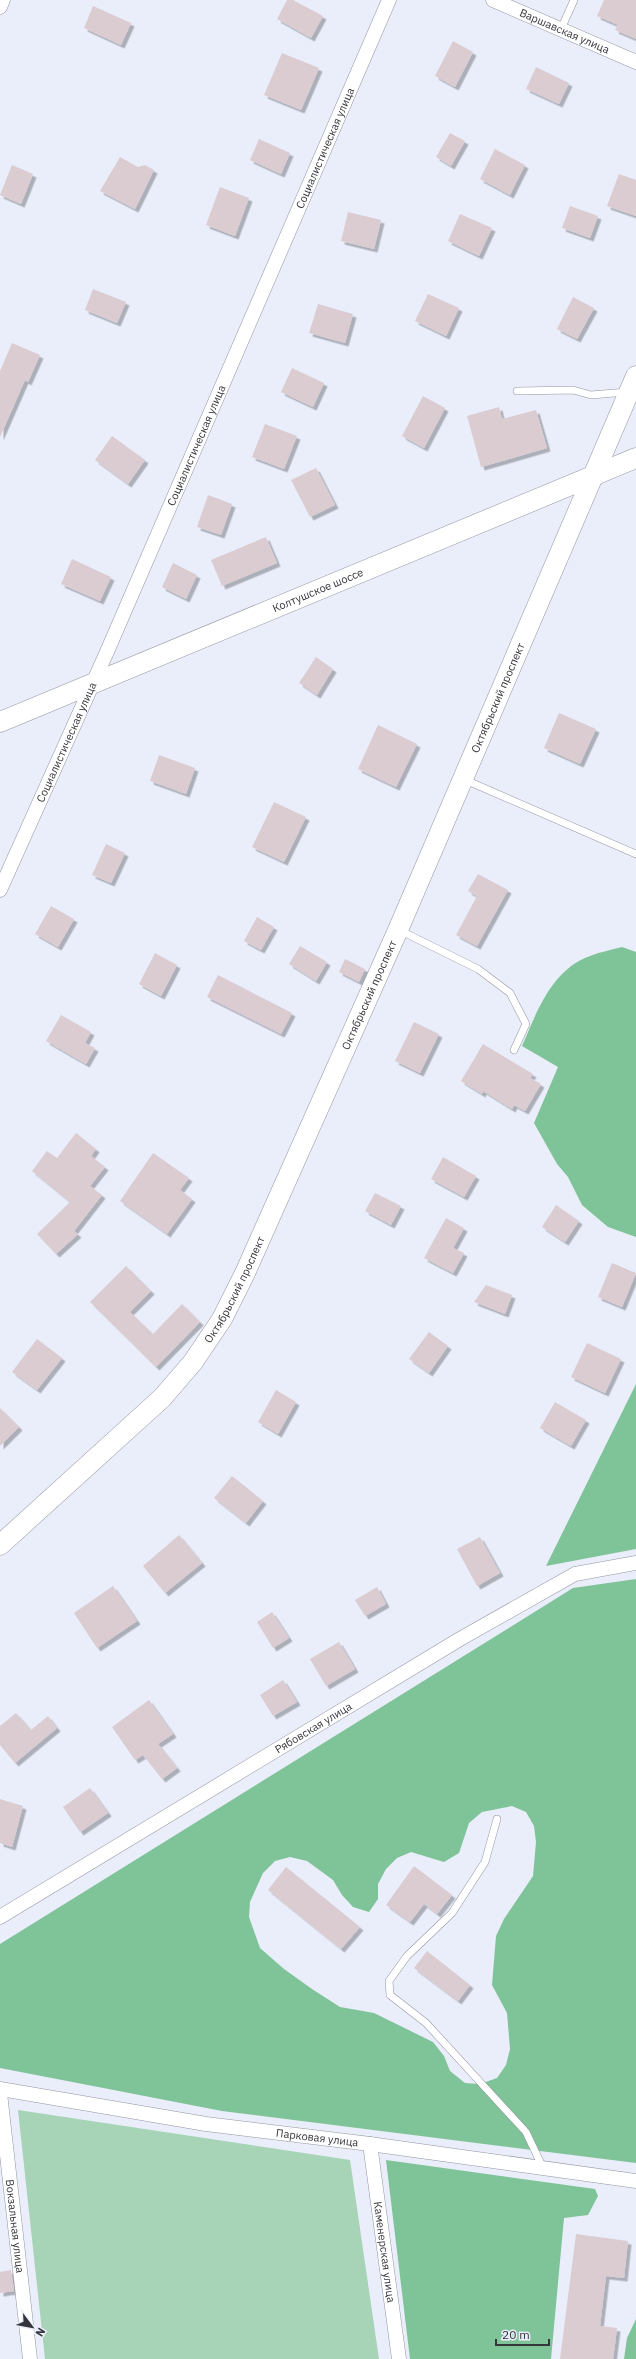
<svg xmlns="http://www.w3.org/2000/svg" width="636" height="2359" font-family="'IBM Plex Sans',sans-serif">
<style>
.green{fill:#a7d3b6}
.forest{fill:#7fc398;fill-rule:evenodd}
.building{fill:#daccd1;filter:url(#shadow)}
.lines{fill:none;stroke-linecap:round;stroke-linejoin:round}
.lane-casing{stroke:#9295a0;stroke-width:8}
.street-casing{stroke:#9295a0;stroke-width:15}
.secondary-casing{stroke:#9295a0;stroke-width:21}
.lane{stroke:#fff;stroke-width:7}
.street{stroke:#fff;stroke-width:14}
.secondary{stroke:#fff;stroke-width:20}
.labels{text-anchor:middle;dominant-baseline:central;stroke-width:3;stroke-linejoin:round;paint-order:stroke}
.street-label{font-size:11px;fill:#35363b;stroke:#eaeefa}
</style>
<defs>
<filter id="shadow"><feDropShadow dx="3.5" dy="3.5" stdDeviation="0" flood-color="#0004"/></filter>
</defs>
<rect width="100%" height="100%" fill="#eaeefa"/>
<!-- green -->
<path class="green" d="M18 2110 350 2160 379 2359H45Z"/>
<!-- forest -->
<path class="forest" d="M622 947 636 952V1237L608 1227 582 1205 568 1177 557 1164 534 1123 558 1067 522 1046C537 1012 551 970 590 956 600 952 611 950 622 947Z
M636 1384V1549L546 1566Z
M636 1579V2163L222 2111 0 2068V1944L573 1588ZM512 1806 526 1812 534 1826 536 1842 533 1876 504 1919 496 1936 492 1985 507 2013 510 2049 506 2065 497 2078 480 2084 465 2083 450 2071 444 2056 433 2042 374 2013 340 2007 312 1989 284 1969 260 1948 249 1917 250 1902 263 1873 275 1861 290 1857 307 1861 333 1880 342 1895 353 1907 369 1912 378 1899V1884L386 1869 397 1858 411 1852 444 1862 459 1853 469 1823 482 1812Z
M386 2160 595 2189 598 2196 588 2215 564 2218 551 2359H410Z
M636 2319V2359H624L627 2338Z"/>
<!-- building -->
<path class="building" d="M287 0H293L323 16 311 38 277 19Z
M604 0H636V39L615 30 618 25 597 16Z
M93 6 131 23 121 45 84 28Z
M453 41 473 52 455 87 435 76Z
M282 53 319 68 301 110 264 95Z
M536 67 569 83 559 104 526 89Z
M450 133 465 141 451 166 436 157Z
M259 139 290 153 281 174 250 160Z
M495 149 525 165 510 195 480 179Z
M120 157 138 167 145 165 154 170 135 209 100 191Z
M12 165 33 174 21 204 0 195Z
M619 174 636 180V216L607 206Z
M220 187 249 198 235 236 206 225Z
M570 206 598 216 590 238 562 228Z
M348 212 381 220 374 249 341 241Z
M460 214 492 228 479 256 448 241Z
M93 289 126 302 117 323 85 310Z
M428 294 459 308 446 336 415 321Z
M573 297 594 308 577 339 557 329Z
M318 304 353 314 345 343 309 333Z
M12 343 40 355 28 382 25 380 0 437V371Z
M292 368 324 383 313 407 281 392Z
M423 396 445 408 424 448 402 436Z
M499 407 502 419 536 410 547 448 481 467 467 416Z
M265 424 297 436 284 469 252 457Z
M112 436 145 460 128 484 95 460Z
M316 468 335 505 310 517 291 480Z
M208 495 232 504 221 535 197 527Z
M266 537 277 563 222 586 211 560Z
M72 559 111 577 100 601 61 584Z
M173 563 197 575 186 599 162 587Z
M316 657 333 669 317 695 299 683Z
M559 713 596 729 580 764 544 748Z
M378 725 417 744 396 787 358 769Z
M159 755 195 768 186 794 150 781Z
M274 802 306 817 284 862 252 847Z
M106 844 125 853 111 883 92 875Z
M478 874 508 890 477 946 456 935 477 896 468 891Z
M51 906 74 919 58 947 35 934Z
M257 917 274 927 261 950 244 941Z
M300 946 327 962 316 981 289 964Z
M155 953 177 965 161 996 139 984Z
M345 959 365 969 359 982 339 972Z
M218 975 292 1013 281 1034 207 997Z
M61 1015 91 1032 85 1043 95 1048 86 1064 46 1041Z
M414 1022 439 1034 420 1073 395 1061Z
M483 1044 533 1074 530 1078 541 1084 525 1111 514 1105 512 1109 483 1091 482 1094 461 1081Z
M76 1133 96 1149 91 1156 105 1167 90 1186 102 1195 74 1231 78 1234 56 1254 37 1234 70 1202 32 1171 47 1151 57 1158Z
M153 1153 189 1178 180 1190 192 1199 167 1234 120 1201Z
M443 1157 476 1176 464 1197 431 1179Z
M375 1193 401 1206 391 1225 365 1211Z
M556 1205 579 1221 565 1242 542 1227Z
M446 1218 464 1228 453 1248 464 1253 453 1273 424 1258Z
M612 1263 636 1273 622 1307 598 1297Z
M126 1266 151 1291 130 1312 153 1334 182 1304 200 1322 156 1367 90 1302Z
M486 1285 512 1295 505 1314 474 1302Z
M429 1332 448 1346 429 1373 409 1359Z
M37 1339 62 1358 37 1390 12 1372Z
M587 1343 621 1359 605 1393 571 1377Z
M276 1390 296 1402 278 1434 258 1422Z
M555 1402 586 1420 571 1446 540 1428Z
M0 1408 19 1427 0 1446Z
M232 1476 263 1501 246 1523 214 1498Z
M179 1535 202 1563 165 1593 143 1566Z
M480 1537 500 1573 477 1586 457 1549Z
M113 1586 137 1621 97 1648 74 1613Z
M377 1587 386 1604 365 1616 355 1600Z
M272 1612 289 1638 273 1648 257 1622Z
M339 1642 355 1669 326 1686 310 1659Z
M283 1680 297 1702 273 1716 260 1695Z
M149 1700 173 1734 158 1744 177 1768 162 1779 143 1755 135 1760 112 1727Z
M16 1713 31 1730 48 1716 57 1728 15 1763 0 1745V1726Z
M90 1788 108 1813 80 1832 63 1807Z
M0 1799 23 1806 12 1847 0 1843Z
M414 1866 452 1895 437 1914 424 1904 410 1922 386 1905Z
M286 1867 360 1927 341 1949 268 1890Z
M427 1951 470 1985 458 2001 414 1968Z
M576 2234 628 2241 624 2278 606 2276 600 2326 617 2328 613 2359H560Z
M11 2270 14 2291 0 2293V2272Z"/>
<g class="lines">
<defs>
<path id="lane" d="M561 29 574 0
M517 391 573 390 591 395 627 392
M463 779 636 854
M399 930 478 969 510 993 526 1024 514 1050
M497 1819 485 1862 452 1913 407 1956 389 1981 390 1995 426 2023 526 2132 543 2168"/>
<g id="street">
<path id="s1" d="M493 0 636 62"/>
<path d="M0 7 3 0"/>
<path id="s2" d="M0 890 106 654 389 0"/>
<path id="s3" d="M0 1917 460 1639 575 1574 636 1563"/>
<path id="s4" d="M0 2089 206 2124 370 2144 636 2181"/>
<path id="s5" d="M0 2093 30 2359"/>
<path id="s6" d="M370 2144 399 2359"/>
</g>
<g id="secondary">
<path id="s7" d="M0 722 636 458"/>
<path id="s8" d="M0 1545 162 1398 193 1362 222 1319 245 1273 398 930 636 376"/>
</g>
</defs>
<!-- lane casing -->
<use href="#lane" class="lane-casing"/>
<!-- street casing -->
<use href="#street" class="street-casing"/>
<!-- secondary casing -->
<use href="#secondary" class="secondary-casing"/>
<!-- lane -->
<use href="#lane" class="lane"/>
<!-- street -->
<use href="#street" class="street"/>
<!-- secondary -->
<use href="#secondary" class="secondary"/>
</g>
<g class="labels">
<!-- street labels -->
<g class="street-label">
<text stroke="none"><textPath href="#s1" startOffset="78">Варшавская улица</textPath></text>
<text stroke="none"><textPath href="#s2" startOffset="810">Социалистическая улица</textPath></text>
<text stroke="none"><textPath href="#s2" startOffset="486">Социалистическая улица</textPath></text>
<text stroke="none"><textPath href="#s7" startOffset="344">Колтушское шоссе</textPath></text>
<text stroke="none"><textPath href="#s8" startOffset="998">Октябрьский проспект</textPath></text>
<text stroke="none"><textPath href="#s2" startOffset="162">Социалистическая улица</textPath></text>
<text stroke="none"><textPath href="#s8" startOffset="674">Октябрьский проспект</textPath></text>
<text stroke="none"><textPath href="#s8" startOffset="350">Октябрьский проспект</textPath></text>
<text stroke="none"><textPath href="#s3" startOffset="366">Рябовская улица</textPath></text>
<text stroke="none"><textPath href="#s4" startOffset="321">Парковая улица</textPath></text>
<text stroke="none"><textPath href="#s5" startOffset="134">Вокзальная улица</textPath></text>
<text stroke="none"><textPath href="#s6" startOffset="109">Каменерская улица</textPath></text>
</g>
</g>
<!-- north arrow -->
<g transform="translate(32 2327) rotate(122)" stroke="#eaeefa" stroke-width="3" paint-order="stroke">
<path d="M0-3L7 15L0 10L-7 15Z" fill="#35363b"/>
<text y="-6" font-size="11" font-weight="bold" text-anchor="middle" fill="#35363b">N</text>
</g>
<!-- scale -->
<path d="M496 2339v6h53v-6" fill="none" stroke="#35363b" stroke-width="2"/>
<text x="502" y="2339" font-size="12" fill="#35363b" stroke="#eaeefa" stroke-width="3" paint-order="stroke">20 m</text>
</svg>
